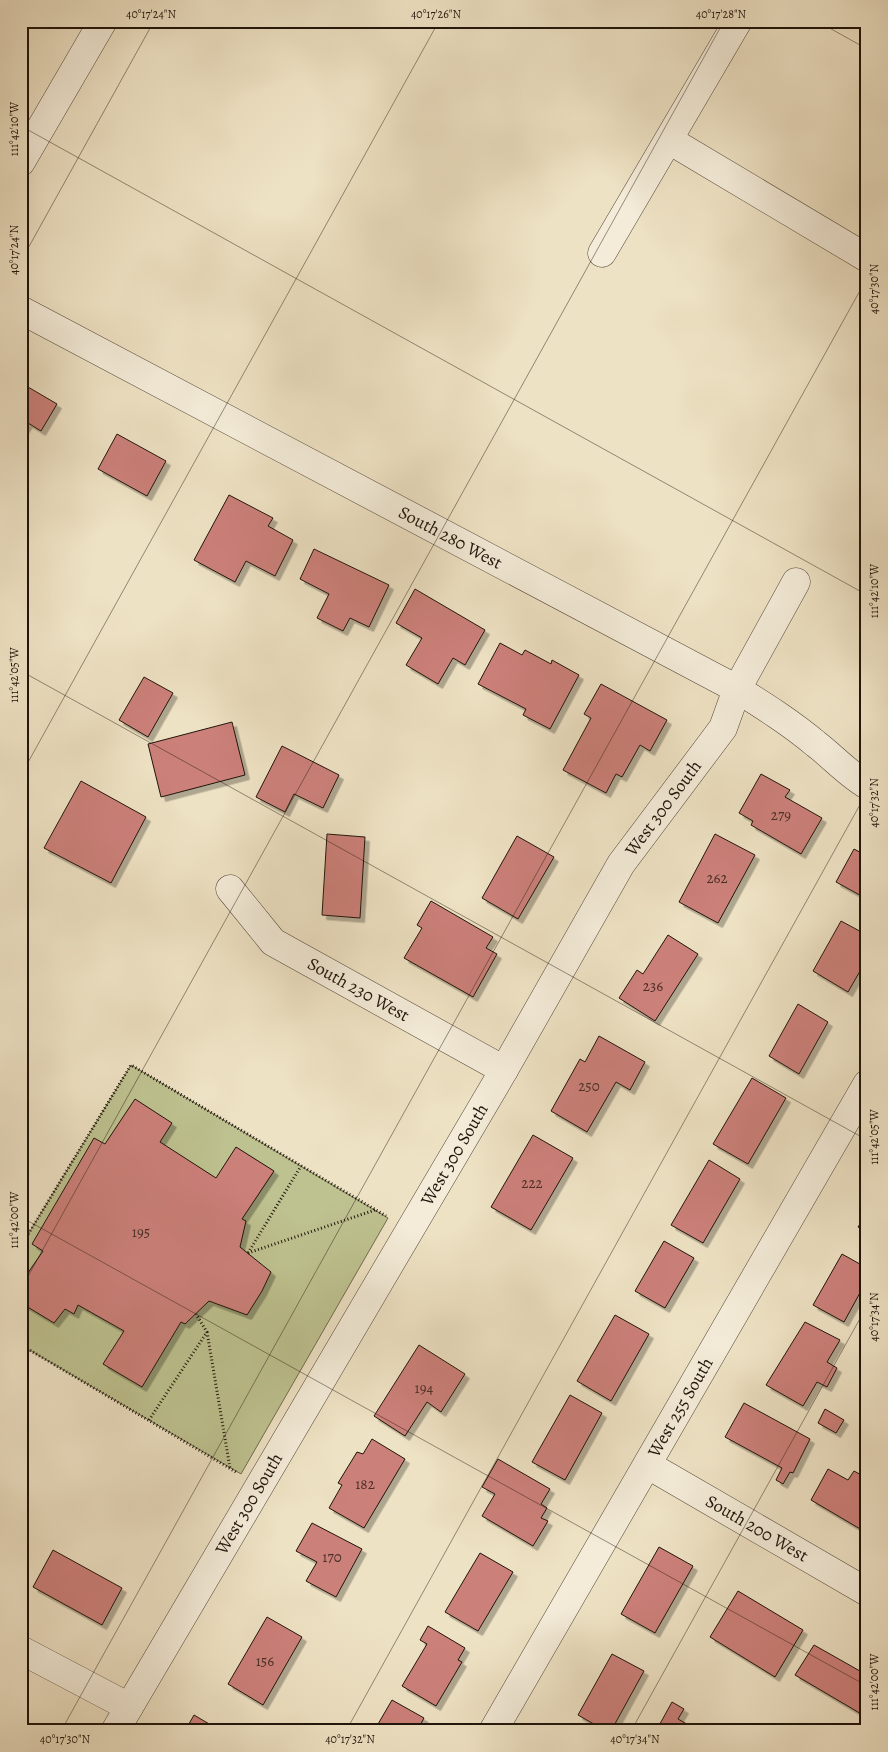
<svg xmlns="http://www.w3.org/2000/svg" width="888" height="1752" font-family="Alegreya,serif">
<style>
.green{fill:#bec290;stroke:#6e6b4e}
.building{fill:#cc807a;stroke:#1f140b;filter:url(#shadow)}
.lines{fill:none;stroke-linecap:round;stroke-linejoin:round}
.minor-casing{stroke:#534839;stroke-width:29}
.path{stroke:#1f140b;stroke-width:3;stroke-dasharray:1 2.5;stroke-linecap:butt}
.minor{stroke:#f4ecd9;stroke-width:28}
.ticks{fill:none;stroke:#1f140b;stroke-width:1;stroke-opacity:0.45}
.labels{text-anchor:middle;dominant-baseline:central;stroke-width:4.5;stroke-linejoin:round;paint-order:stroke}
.number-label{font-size:15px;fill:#4a2f27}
.street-label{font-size:18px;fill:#1f140b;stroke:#f4ecd9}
.neatline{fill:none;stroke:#1f140b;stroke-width:2}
.ticks-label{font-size:12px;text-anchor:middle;fill:#1f140b}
</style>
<defs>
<filter id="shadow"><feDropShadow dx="4.5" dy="4.5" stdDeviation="0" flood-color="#0004"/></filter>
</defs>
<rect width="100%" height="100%" fill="#eee2c4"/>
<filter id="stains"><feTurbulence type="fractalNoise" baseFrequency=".004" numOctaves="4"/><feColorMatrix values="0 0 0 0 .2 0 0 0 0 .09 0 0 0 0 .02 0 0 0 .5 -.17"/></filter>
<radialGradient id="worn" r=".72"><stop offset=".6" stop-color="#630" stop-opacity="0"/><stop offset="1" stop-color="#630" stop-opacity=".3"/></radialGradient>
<!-- green -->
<path class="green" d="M131 1065 388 1218 241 1474 21 1345V1246Z"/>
<!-- building -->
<path class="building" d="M28 387 57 404 41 431 28 423 21 434V389L25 392Z
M117 434 166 461 147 496 98 469Z
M229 495 273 518 268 526 293 540 275 576 246 561 235 582 194 560Z
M314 549 389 585 369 627 350 618 343 631 317 618 329 594 300 579Z
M415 589 485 630 465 665 453 658 438 684 406 665 422 638 396 623Z
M500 643 522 655 525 650 551 664 552 660 579 675 550 729 523 715 526 709 478 684Z
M144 677 173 693 148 737 119 720Z
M601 684 667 720 650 751 640 745 622 777 616 774 606 793 563 770 591 718 584 714Z
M232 722 245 775 161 797 148 744Z
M282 746 339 775 323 808 294 794 285 812 256 797Z
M761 774 790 790 785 797 822 818 801 854 751 825 753 821 739 813Z
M81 781 146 817 111 883 44 848Z
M327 834 365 837 360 918 322 915Z
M715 834 755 855 718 923 679 902Z
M517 836 554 857 518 919 482 898Z
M854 849 867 856V899L836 882Z
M431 901 493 937 486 948 497 954 473 997 404 958 422 928 417 925Z
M841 921 867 935V959L848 992 813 971Z
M668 935 698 954 655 1021 619 998 637 970 643 974Z
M798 1004 828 1022 799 1074 769 1056Z
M599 1036 645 1062 630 1090 616 1082 587 1132 551 1111 580 1059 585 1062Z
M752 1078 786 1098 748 1164 713 1144Z
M135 1099 172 1123 160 1142 216 1178 236 1147 274 1171 242 1219 246 1221 240 1247 271 1272 262 1291 247 1315 209 1301 185 1324 181 1322 142 1387 103 1364 124 1331 78 1305 74 1314 65 1309 54 1323 21 1303V1283L43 1251 32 1244 94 1138 105 1144Z
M533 1135 573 1158 531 1230 491 1207Z
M709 1160 740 1179 703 1243 671 1225Z
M867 1213V1232L858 1227Z
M664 1241 694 1258 665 1308 635 1291Z
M842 1254 867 1268V1280L844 1322 813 1305Z
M615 1315 649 1334 611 1401 577 1381Z
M805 1322 840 1340 827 1362 837 1368 827 1387 817 1382 803 1406 766 1385Z
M419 1345 465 1374 441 1412 427 1402 405 1436 374 1416Z
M570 1395 602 1413 565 1480 532 1462Z
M744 1403 810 1439 793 1473 790 1472 783 1484 776 1480 782 1468 725 1437Z
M825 1409 844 1420 836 1433 818 1423Z
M372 1439 405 1459 364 1528 329 1508 342 1485 338 1483 357 1452 363 1454Z
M498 1459 550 1489 541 1504 547 1508 541 1518 548 1521 533 1546 482 1516 495 1494 482 1487Z
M828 1469 848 1480 854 1471 867 1478V1488L865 1491H867V1533L811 1500Z
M312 1523 362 1549 336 1597 306 1581 317 1562 296 1551Z
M659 1547 693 1566 655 1633 621 1614Z
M53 1550 122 1588 102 1625 33 1587Z
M480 1553 513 1572 478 1631 445 1612Z
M738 1591 803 1630 775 1677 710 1637Z
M267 1617 302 1637 263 1705 228 1684Z
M428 1626 465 1648 458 1660 462 1662 436 1706 402 1686 427 1644 420 1640Z
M814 1645 867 1675V1708L863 1715 795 1675Z
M612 1654 644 1671 611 1731H606L578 1715Z
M392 1700 424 1718 417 1731H374Z
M672 1702 684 1709 678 1719 699 1731H656Z
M194 1715 221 1731H185Z
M21 1720 41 1731H21Z"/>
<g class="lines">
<defs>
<g id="minor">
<path d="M669 140 867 258"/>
<path d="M21 162 103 21"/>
<path d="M602 253 738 21"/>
<path id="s1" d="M21 310 737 689C764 706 791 723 816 744 833 757 848 774 867 785"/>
<path id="s2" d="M230 889 273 942 504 1070"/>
<path id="s3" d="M648 1465 867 1592"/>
<path d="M21 1650 129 1707"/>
<path id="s4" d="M115 1731 504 1070 621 864 723 728 737 689 796 582"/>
<path id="s5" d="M493 1731 867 1084"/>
</g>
</defs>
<!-- minor casing -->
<use href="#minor" class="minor-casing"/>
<!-- path -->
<path class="path" d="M21 1246 131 1065 386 1216
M248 1253 375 1210
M248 1253 301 1166
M207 1332 230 1468
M21 1345 236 1472
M149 1420 207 1332 196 1314"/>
<!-- minor -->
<use href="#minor" class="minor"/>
</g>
<!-- ticks -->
<path class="ticks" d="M817 21 867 49M21 126 867 595M21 261 154 21M21 671 867 1140M21 775 439 21M21 1217 867 1686M21 1289 724 21M61 1731 867 278M346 1731 867 792M631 1731 867 1306"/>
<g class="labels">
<!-- number labels -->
<g class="number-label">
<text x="781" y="815">279</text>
<text x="717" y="878">262</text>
<text x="653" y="986">236</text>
<text x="589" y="1086">250</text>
<text x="532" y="1183">222</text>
<text x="141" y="1232">195</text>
<text x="424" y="1388">194</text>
<text x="365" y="1484">182</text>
<text x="332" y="1557">170</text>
<text x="265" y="1661">156</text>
</g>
<!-- street labels -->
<g class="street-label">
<text stroke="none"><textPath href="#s1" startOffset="486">South 280 West</textPath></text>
<text stroke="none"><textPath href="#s4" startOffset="1074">West 300 South</textPath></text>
<text stroke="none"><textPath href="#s2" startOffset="166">South 230 West</textPath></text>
<text stroke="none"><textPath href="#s4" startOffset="669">West 300 South</textPath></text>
<text stroke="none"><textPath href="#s5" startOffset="374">West 255 South</textPath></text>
<text stroke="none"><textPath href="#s4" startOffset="264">West 300 South</textPath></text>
<text stroke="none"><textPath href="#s3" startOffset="126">South 200 West</textPath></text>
</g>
</g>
<!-- margin -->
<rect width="888" height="1752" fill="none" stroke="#eee2c4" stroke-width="55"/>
<rect x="28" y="28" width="832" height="1696" class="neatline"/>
<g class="ticks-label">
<text x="151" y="18">40°17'24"N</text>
<text x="436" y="18">40°17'26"N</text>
<text x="721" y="18">40°17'28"N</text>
<text transform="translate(14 129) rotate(-90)" y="4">111°42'10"W</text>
<text transform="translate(14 250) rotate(-90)" y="4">40°17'24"N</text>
<text transform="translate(874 289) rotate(-90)" y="4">40°17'30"N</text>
<text transform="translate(874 591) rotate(-90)" y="4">111°42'10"W</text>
<text transform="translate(14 675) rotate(-90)" y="4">111°42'05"W</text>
<text transform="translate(874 803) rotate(-90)" y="4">40°17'32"N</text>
<text transform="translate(874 1137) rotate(-90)" y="4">111°42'05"W</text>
<text transform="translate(14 1220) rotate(-90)" y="4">111°42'00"W</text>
<text transform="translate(874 1317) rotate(-90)" y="4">40°17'34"N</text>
<text transform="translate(874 1682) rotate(-90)" y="4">111°42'00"W</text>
<text x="65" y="1743">40°17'30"N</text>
<text x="350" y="1743">40°17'32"N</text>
<text x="635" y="1743">40°17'34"N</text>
</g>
<rect width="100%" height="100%" filter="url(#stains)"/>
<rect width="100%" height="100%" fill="url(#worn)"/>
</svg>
